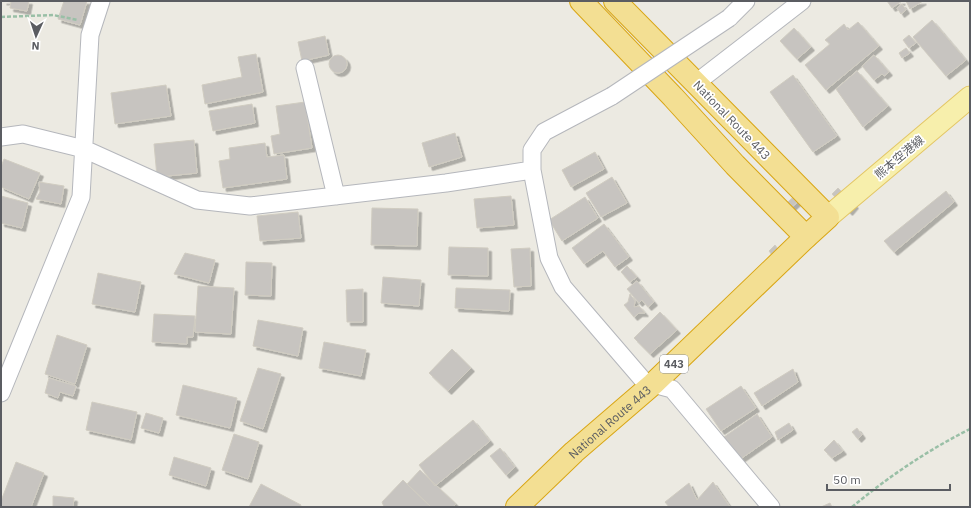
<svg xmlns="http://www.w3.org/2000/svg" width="971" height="508" font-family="'IBM Plex Sans','Noto Sans JP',sans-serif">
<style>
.building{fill:#c7c4c0;stroke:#d0ccc1;filter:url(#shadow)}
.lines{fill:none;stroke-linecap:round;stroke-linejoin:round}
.minor-casing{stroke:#b5b7bc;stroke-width:19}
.major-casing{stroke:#e3c664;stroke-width:23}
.highway-casing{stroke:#d9a615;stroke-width:24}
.path{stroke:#99bfa6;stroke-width:2.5;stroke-dasharray:4 2;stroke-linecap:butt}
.minor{stroke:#fff;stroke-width:17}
.major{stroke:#f7efac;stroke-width:21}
.highway{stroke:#f3df93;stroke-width:22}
.minor-bridge-casing{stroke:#b5b7bc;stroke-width:19;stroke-linecap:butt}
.minor-bridge{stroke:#fff;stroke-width:17}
.labels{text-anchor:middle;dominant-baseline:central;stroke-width:3.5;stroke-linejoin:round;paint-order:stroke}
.shield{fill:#fff;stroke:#8c8e91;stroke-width:1}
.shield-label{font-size:11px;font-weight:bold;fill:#5b5d62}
.street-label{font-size:12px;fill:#5b5d62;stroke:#fff}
</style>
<defs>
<filter id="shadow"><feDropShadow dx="3.5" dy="3.5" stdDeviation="0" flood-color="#0004"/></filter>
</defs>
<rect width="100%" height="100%" fill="#eceae2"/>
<!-- building -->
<path class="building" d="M3 1H29L27 11 10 8 11 2Z
M64 1H87L80 25 58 19Z
M887 1H902L892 8Z
M906 1H923L910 9Z
M902 4 906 10 901 14 897 8Z
M932 20 966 60 946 76 913 37Z
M858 22 879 46 826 90 805 65 830 44 825 40 844 24 848 30Z
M794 28 811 47 797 59 780 41Z
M909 35 916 43 909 48 903 40Z
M325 36 329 55 302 61 298 42Z
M906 48 910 53 902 58 899 53Z
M256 54 263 92 205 104 202 85 242 77 238 57Z
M329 64a9 9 0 1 1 18 0a9 9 0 1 1-18 0Z
M874 55 889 72 884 76 882 74 874 80 862 66Z
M857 71 888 106 863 127 836 89Z
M793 75 837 136 813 152 770 92Z
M166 85 171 116 115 124 111 93Z
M305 102 312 148 274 154 271 136 280 134 276 106Z
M252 104 255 123 213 131 209 111Z
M455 133 462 157 429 167 422 143Z
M194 140 197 173 157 177 154 144Z
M265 143 267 157 284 155 287 179 223 188 219 161 230 159 229 148Z
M595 152 604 169 571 187 562 170Z
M4 159 40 173 29 199 1 187V167Z
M612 177 627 203 601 217 586 193Z
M39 182 64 186 61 204 36 199 40 192Z
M838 188 855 205 849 212 832 194Z
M800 191 804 196 782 216 778 211Z
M946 191 954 202 894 252 884 241Z
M1 196 28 203 22 228 1 223Z
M511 196 514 225 477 228 474 199Z
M585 197 598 218 562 241 549 220Z
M372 208 418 209 417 246 371 245Z
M298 212 301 238 260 241 257 216Z
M604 224 629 257 615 267 603 251 584 264 572 248Z
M775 245 778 249 772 255 769 251Z
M449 247 488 248V276L448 275Z
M530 248 531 286 514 287 511 249Z
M185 253 215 260 209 283 174 274Z
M246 262 272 263 271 296 245 295Z
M627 266 637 277 630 282 621 272Z
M98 273 141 282 135 312 92 304Z
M383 277 421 280 419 306 381 303Z
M637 281 654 302 648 307 642 300 639 303 627 289Z
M198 286 234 288 231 334 195 332Z
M456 288 510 290 509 311 455 308Z
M363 289V322H347L346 290Z
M630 294 635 301 634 307 639 306 645 313H639L634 317 624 305 628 302Z
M660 312 677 330 650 354 634 338Z
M154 314 195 316 193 337H187V344L152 342Z
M258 320 303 328 298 356 253 346Z
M57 335 87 345 75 384 45 374Z
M324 342 366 350 361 376 319 368Z
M452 349 471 368 448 391 429 373Z
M258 368 281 374 263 429 240 421Z
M793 369 798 382 762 406 754 393Z
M49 378 76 386 73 396 60 392 58 398 45 393Z
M183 385 237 398 230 428 176 415Z
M741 386 756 408 721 431 706 409Z
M92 402 137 412 131 440 86 430Z
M146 413 163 418 159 433 141 428Z
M757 414 772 437 739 460 724 437Z
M473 420 490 441 435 486 419 465Z
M789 423 793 430 778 440 775 432Z
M857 428 862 435 858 439 852 432Z
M234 434 259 442 248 479 222 470Z
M834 440 843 451 832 458 824 450Z
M500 448 515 467 506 475 490 456Z
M174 457 211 468 206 486 169 475Z
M16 462 44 473 31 507H1V501Z
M420 470 456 504 453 507H431L407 484Z
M403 480 407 484 431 507H384L382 502Z
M713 482 730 507H669L665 502 689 483 697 500Z
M261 484 301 505 300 507H249Z
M53 496 74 498 73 507H53Z
M830 503 832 507H821Z"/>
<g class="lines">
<defs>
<path id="minor" d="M729 18 746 1
M305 68 336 196
M696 83 802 1
M612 96 544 132 532 150V170L549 258 563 287 649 387
M1 137 23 134 84 149 197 200 250 206 446 183 532 170
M653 384 672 389 771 507
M1 393 81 197 90 35 101 1"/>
<path id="major" d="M828 217 970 97"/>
<g id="highway">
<path d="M581 1 673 97 735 165 806 237"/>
<path id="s1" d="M517 507 574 452 653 384 806 237 828 217 615 1"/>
</g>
</defs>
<!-- minor casing -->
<use href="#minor" class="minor-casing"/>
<!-- major casing -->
<use href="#major" class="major-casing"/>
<!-- highway casing -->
<use href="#highway" class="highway-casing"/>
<!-- path -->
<path class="path" d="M1 17 53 15 78 20
M852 507C888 477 928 450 970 429"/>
<!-- minor -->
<use href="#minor" class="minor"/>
<!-- major -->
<use href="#major" class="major"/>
<!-- highway -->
<use href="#highway" class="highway"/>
<defs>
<path id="minor-bridge" d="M612 96 729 18"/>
</defs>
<!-- minor-bridge casing -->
<use href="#minor-bridge" class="minor-bridge-casing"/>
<!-- minor-bridge -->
<use href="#minor-bridge" class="minor-bridge"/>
</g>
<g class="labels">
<!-- shield labels -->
<rect class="shield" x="660" y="355" width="28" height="18" rx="3"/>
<g class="shield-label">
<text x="674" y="364">443</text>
</g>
<!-- street labels -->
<g class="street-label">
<text transform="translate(732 120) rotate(46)">National Route 443</text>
<text transform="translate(899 157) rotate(-40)">熊本空港線</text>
<text stroke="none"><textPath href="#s1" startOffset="126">National Route 443</textPath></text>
</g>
</g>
<!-- border -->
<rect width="971" height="508" fill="none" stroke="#5b5d62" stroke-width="4"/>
<!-- north arrow -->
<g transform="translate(36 36) rotate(183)" stroke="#ffffff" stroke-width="3" paint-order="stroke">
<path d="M0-3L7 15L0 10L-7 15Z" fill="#5b5d62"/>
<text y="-6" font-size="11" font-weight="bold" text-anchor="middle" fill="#5b5d62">N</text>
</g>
<!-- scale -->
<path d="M827 484v6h123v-6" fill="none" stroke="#5b5d62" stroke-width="2"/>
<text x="833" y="484" font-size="12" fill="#5b5d62" stroke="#ffffff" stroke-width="3" paint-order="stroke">50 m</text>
</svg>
